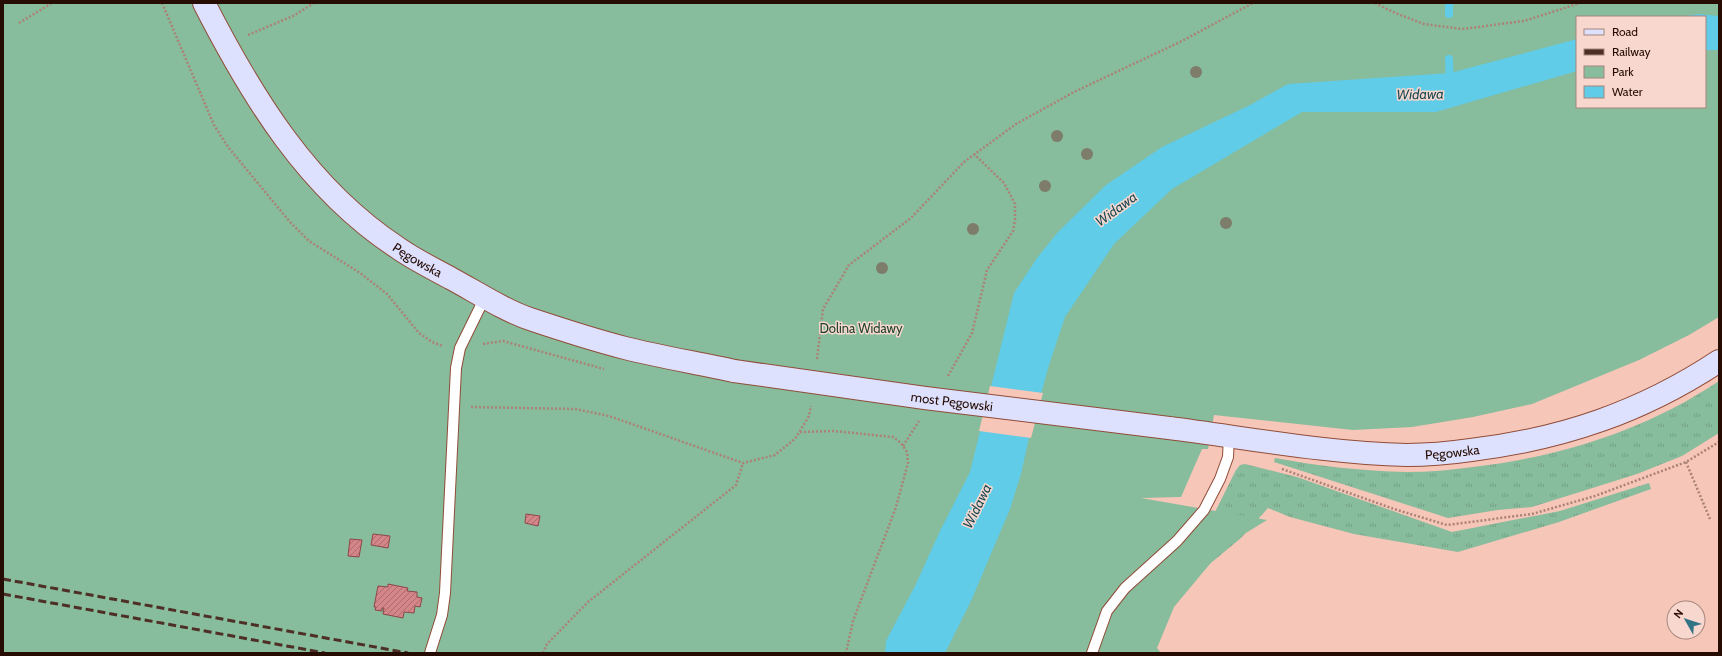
<svg xmlns="http://www.w3.org/2000/svg" width="1722" height="656" font-family="Cabin,sans-serif">
<style>
.grass{fill:url(#grass-tufts)}
.park{fill:#87bc9c;fill-rule:evenodd}
.water{fill:#61cce8}
.pier{fill:#f6c6b8}
.lines{fill:none;stroke-linecap:round;stroke-linejoin:round}
.stream{stroke:#61cce8;stroke-width:8}
.building{fill:url(#building-hatch);stroke:#8e464a}
.service-casing{stroke:#904c37;stroke-width:12}
.secondary-casing{stroke:#904c37;stroke-width:24}
.path{stroke:#ab8277;stroke-width:2.5;stroke-dasharray:2 2;stroke-linecap:butt}
.service{stroke:#fff;stroke-width:10}
.secondary{stroke:#dee1fe;stroke-width:22}
.rail{stroke:#4e2f26;stroke-width:3;stroke-dasharray:8 4;stroke-linecap:butt}
.secondary-bridge-casing{stroke:#904c37;stroke-width:24;stroke-linecap:butt}
.secondary-bridge{stroke:#dee1fe;stroke-width:22}
.tree{fill:#7e7c6a}
.labels{text-anchor:middle;dominant-baseline:central;stroke-width:3;stroke-linejoin:round;paint-order:stroke}
.street-label{font-size:13px;fill:#270c04;stroke:#f8d8ce}
.park-label{font-size:13px;fill:#1b3f2b;stroke:#f8d8ce}
.water-label{font-size:14px;font-style:italic;fill:#194854;stroke:#f8d8ce}
</style>
<defs>
<pattern id="grass-tufts" width="24" height="20" patternUnits="userSpaceOnUse"><rect width="24" height="20" fill="#87bc9c"/><path d="M3 7l-1-3M5 7V3M7 7l1-3M15 17l-1-3M17 17v-4M19 17l1-3" fill="none" stroke="#75a085"/></pattern>
<pattern id="building-hatch" width="6" height="6" patternUnits="userSpaceOnUse"><rect width="6" height="6" fill="#d48588"/><path d="M-1 1l2-2M0 6l6-6M5 7l2-2" fill="none" stroke="#ac6b6d"/></pattern>
</defs>
<rect width="100%" height="100%" fill="#f6c6b8"/>
<!-- grass -->
<path class="grass" d="M1719 381V433L1682 456 1637 474 1532 507 1498 510 1448 518 1274 462 1275 458C1318 466 1363 471 1407 472 1429 472 1451 470 1473 467 1560 457 1646 430 1719 381Z
M1245 464 1297 477 1452 532 1560 511 1649 483 1651 489 1559 522 1458 552 1354 534 1290 517 1268 508 1241 538 1102 653 1210 522 1236 470 1240 465Z"/>
<!-- park -->
<path class="park" d="M3 3H1719V317L1689 335 1639 360 1532 404 1473 417 1412 427 1353 430 1214 415 1208 449H1202L1181 497 1141 498 1267 520 1241 536 1214 559 1174 607 1157 648 1161 653H3ZM1577 17H1705V107H1577Z"/>
<!-- water -->
<path class="water" d="M1699 14 1719 16V50H1705V17H1676Z
M1577 39V71L1436 112H1302L1172 189 1114 244 1065 317 1049 365 1029 438 1021 474 1010 509 971 601 945 653H885L886 641 916 584 940 531 970 472 1014 293 1037 258 1058 232 1106 185 1162 147 1250 105 1288 84 1450 73Z"/>
<!-- pier -->
<path class="pier" d="M990 386 1043 393 1031 438 979 431Z"/>
<g class="lines">
<!-- stream -->
<path class="stream" d="M1449 3V14
M1449 59 1450 84"/>
</g>
<!-- building -->
<path class="building" d="M526 514 540 516 538 526 525 523Z
M373 534 390 536 388 548 371 545Z
M350 539 362 540 359 557 348 556Z
M388 584 408 588 407 591 417 592V597L422 598 420 607 415 606 414 613 404 612 403 618 383 614 384 608H382V611L375 610 376 607H374L378 586 388 587Z"/>
<g class="lines">
<defs>
<path id="service" d="M430 653 442 615 445 593 456 368 460 348 485 297
M1092 653 1107 611 1125 588 1177 541 1204 510 1220 479 1228 457 1229 436"/>
<g id="secondary">
<path id="s1" d="M204 3C252 97 308 189 398 248 415 260 434 269 452 279 478 293 505 311 533 320 563 330 594 340 625 348 661 357 698 363 734 371"/>
<path id="s2" d="M1169 428C1248 438 1327 453 1407 455 1428 455 1450 453 1471 450 1562 439 1642 412 1719 361"/>
</g>
</defs>
<!-- service casing -->
<use href="#service" class="service-casing"/>
<!-- secondary casing -->
<use href="#secondary" class="secondary-casing"/>
<!-- path -->
<path class="path" d="M162 3 214 125 228 147 290 222 309 241 360 273 387 294 419 333 432 342 443 346
M1375 3 1393 12 1424 24 1462 29 1524 21 1580 3
M19 23 52 3
M248 35 293 16 314 3
M483 344 503 341 604 369
M817 359 823 309 849 265 911 218 964 162 1016 124 1074 92 1180 42 1253 3
M948 376 972 333 987 270 1013 231 1015 220V204L1004 183 974 154
M471 407 575 409 609 416 743 463 775 455 795 439 809 416 811 406
M800 432 834 431 893 437 901 443 907 452 908 463 896 507 853 621 846 653
M903 446 919 421
M1686 462 1710 519
M1282 469 1394 509 1447 525 1532 514 1595 496 1686 462 1719 442
M543 653 547 644 588 602 736 485 743 463"/>
<!-- service -->
<use href="#service" class="service"/>
<!-- secondary -->
<use href="#secondary" class="secondary"/>
<!-- rail -->
<path class="rail" d="M3 579 408 653
M3 594 325 653"/>
<defs>
<g id="secondary-bridge">
<path id="s3" d="M734 371 925 398 1169 428"/>
</g>
</defs>
<!-- secondary-bridge casing -->
<use href="#secondary-bridge" class="secondary-bridge-casing"/>
<!-- secondary-bridge -->
<use href="#secondary-bridge" class="secondary-bridge"/>
</g>
<!-- trees -->
<g class="tree">
<circle cx="1196" cy="72" r="6"/>
<circle cx="1057" cy="136" r="6"/>
<circle cx="1087" cy="154" r="6"/>
<circle cx="1045" cy="186" r="6"/>
<circle cx="1226" cy="223" r="6"/>
<circle cx="973" cy="229" r="6"/>
<circle cx="882" cy="268" r="6"/>
</g>
<g class="labels">
<!-- street labels -->
<g class="street-label">
<text stroke="none"><textPath href="#s1" startOffset="339">Pęgowska</textPath></text>
<text stroke="none"><textPath href="#s3" startOffset="220">most Pęgowski</textPath></text>
<text stroke="none"><textPath href="#s2" startOffset="285">Pęgowska</textPath></text>
</g>
<!-- park labels -->
<g class="park-label">
<text x="861" y="328">Dolina Widawy</text>
</g>
<!-- water labels -->
<g class="water-label">
<text transform="translate(1420 94) rotate(-1)">Widawa</text>
<text transform="translate(1116 209) rotate(-36)">Widawa</text>
<text transform="translate(977 506) rotate(-64)">Widawa</text>
</g>
</g>
<!-- border -->
<rect width="1722" height="656" fill="none" stroke="#270c04" stroke-width="8"/>
<!-- legend -->
<rect x="1576" y="16" width="130" height="92" fill="#f8d8ce" stroke="#a4867d"/>
<rect x="1584" y="29" width="20" height="6" fill="#dee1fe" stroke="#a4867d"/>
<text x="1612" y="36" font-size="12" fill="#270c04">Road</text>
<rect x="1584" y="49" width="20" height="6" fill="#4e2f26" stroke="#a4867d"/>
<text x="1612" y="56" font-size="12" fill="#270c04">Railway</text>
<rect x="1584" y="66" width="20" height="12" fill="#87bc9c" stroke="#a4867d"/>
<text x="1612" y="76" font-size="12" fill="#270c04">Park</text>
<rect x="1584" y="86" width="20" height="12" fill="#61cce8" stroke="#a4867d"/>
<text x="1612" y="96" font-size="12" fill="#270c04">Water</text>
<!-- north arrow -->
<g transform="translate(1686 620) rotate(309)"><circle r="19" fill="#f8d8ce" stroke="#a4867d"/>
<path d="M0-3L7 15L0 10L-7 15Z" fill="#327486"/>
<text y="-6" font-size="11" font-weight="bold" text-anchor="middle" fill="#270c04">N</text>
</g>
</svg>
